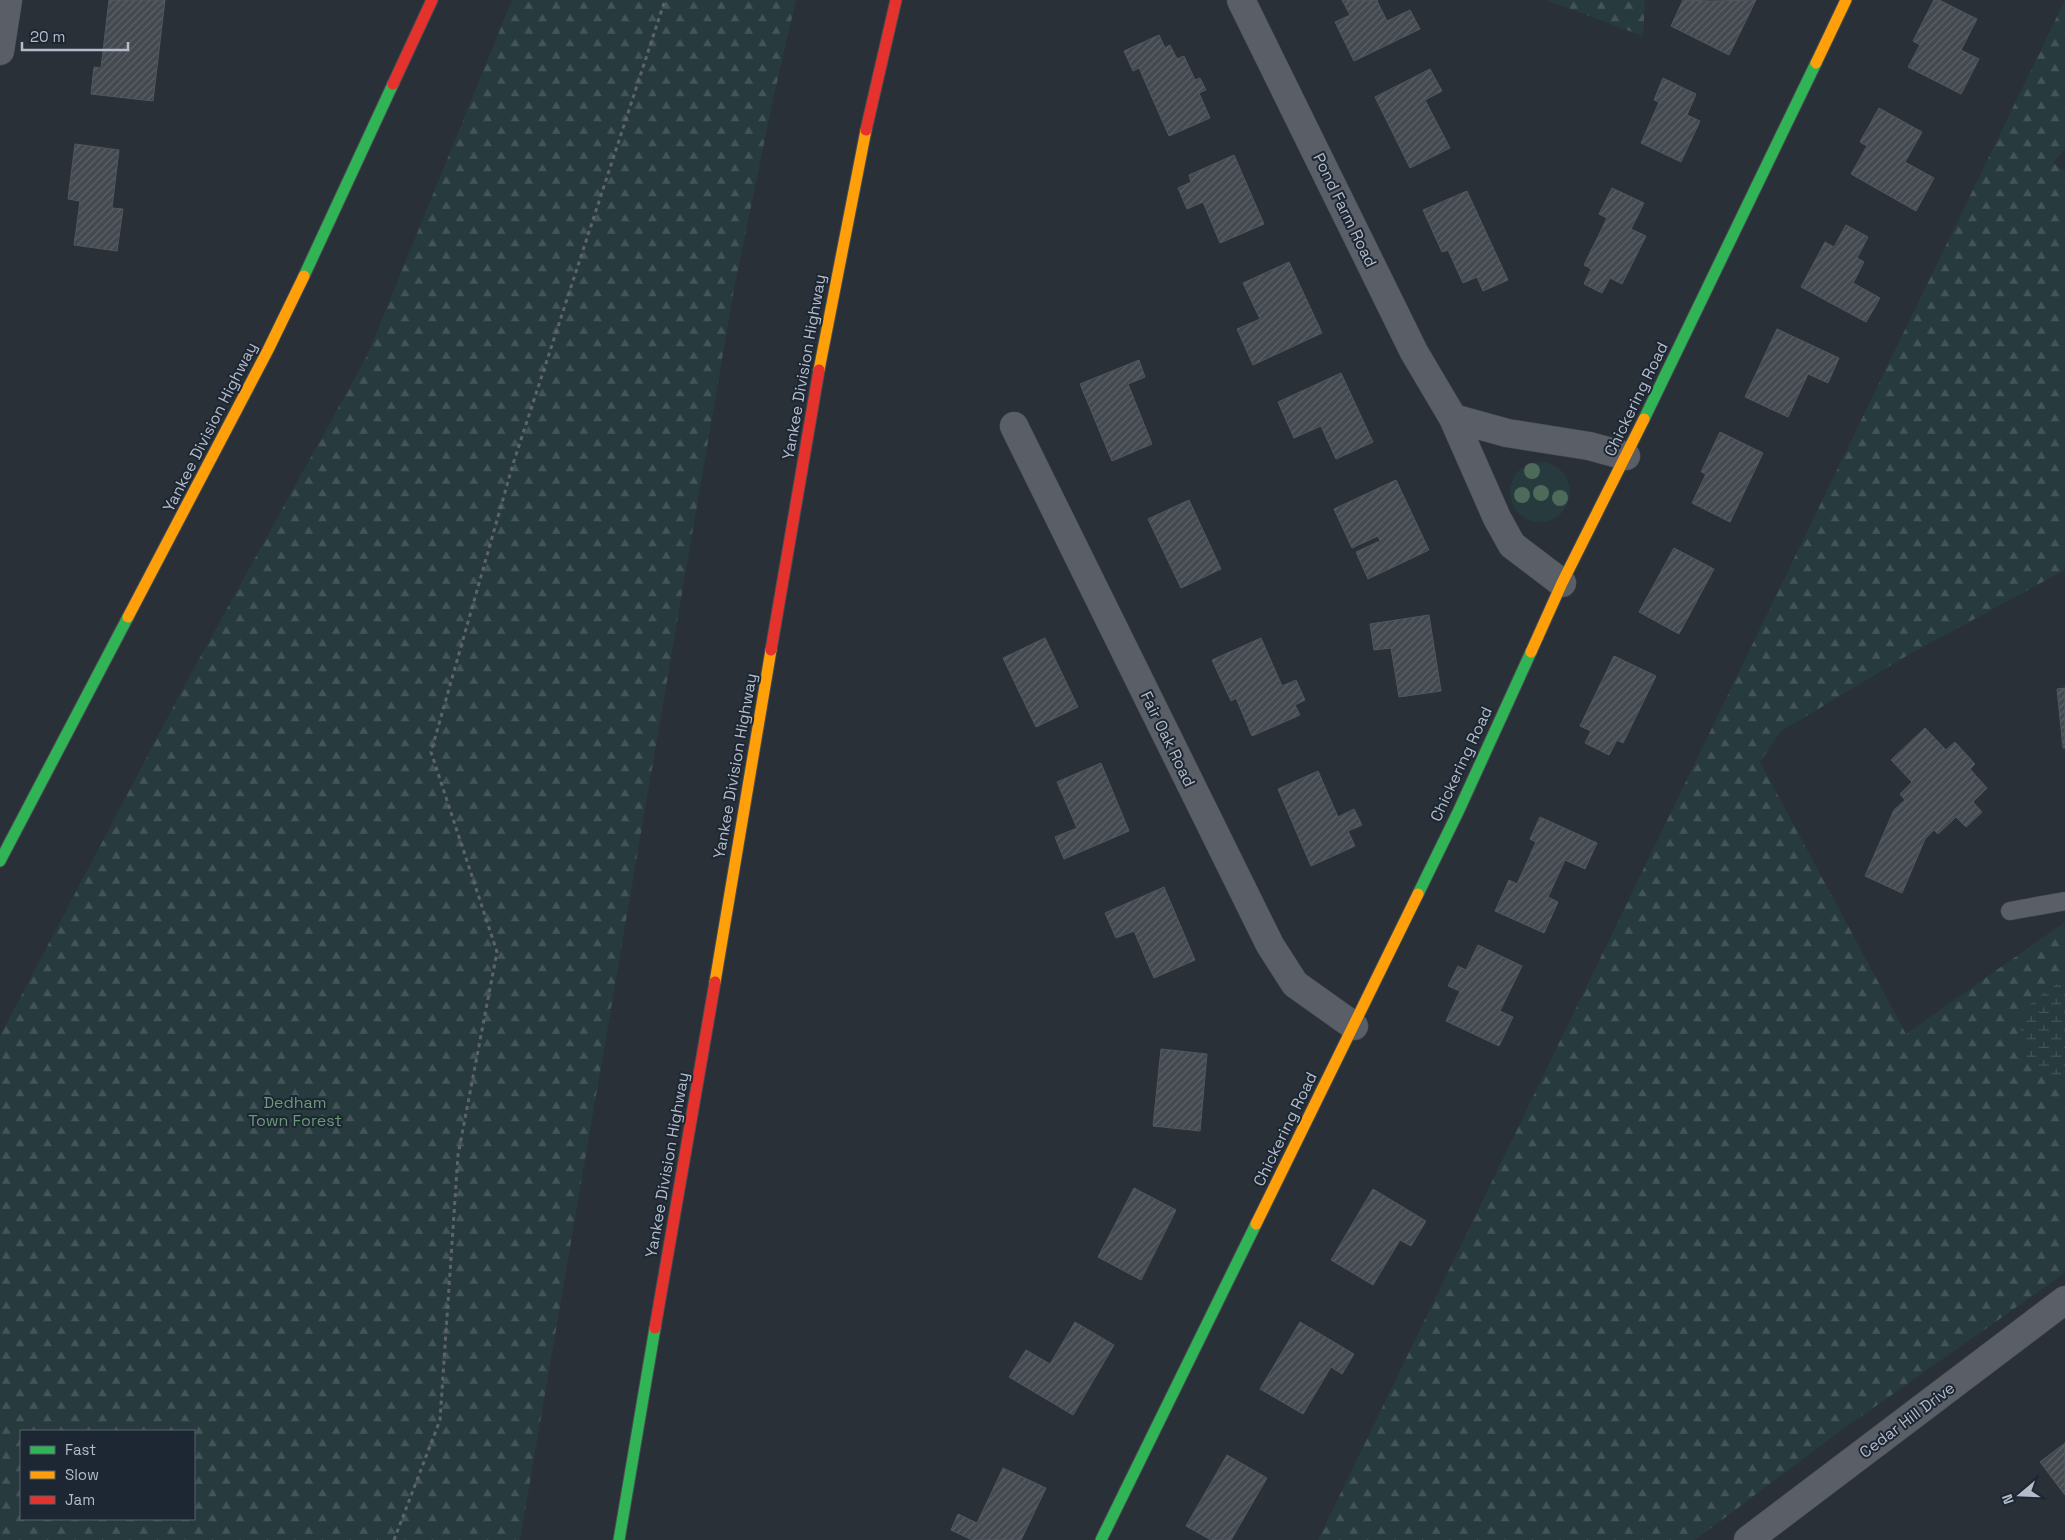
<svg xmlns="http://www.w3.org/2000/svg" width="2065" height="1540" font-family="'Space Grotesk',sans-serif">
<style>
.green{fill:#273a3e}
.forest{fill:url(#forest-firs);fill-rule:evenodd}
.wetland{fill:url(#wetland-marsh)}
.building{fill:url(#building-hatch);stroke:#52575f}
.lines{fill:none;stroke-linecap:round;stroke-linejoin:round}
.lane-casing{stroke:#484c53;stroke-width:19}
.street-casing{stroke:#484c53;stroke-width:29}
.fast-casing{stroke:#484c53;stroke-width:13}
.slow-casing{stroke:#484c53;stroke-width:13}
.jam-casing{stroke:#484c53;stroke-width:13}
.path{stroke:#5d636a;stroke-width:3;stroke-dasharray:4 4;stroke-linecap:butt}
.lane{stroke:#5a5e66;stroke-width:18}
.street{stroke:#5a5e66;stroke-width:28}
.fast{stroke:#30b455;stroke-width:11}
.slow{stroke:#ff9f0a;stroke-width:11}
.jam{stroke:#e5322d;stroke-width:11}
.tree{fill:#4e6a5a}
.labels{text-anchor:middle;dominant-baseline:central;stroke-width:4;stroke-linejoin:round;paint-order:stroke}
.street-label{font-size:16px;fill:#b4bcc9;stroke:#1d2633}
.park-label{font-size:16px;fill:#6b9a76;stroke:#1d2633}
</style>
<defs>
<pattern id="forest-firs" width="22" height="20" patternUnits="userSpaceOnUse" patternTransform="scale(1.25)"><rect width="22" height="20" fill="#273a3e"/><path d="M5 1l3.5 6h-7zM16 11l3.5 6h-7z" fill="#445559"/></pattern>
<pattern id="wetland-marsh" width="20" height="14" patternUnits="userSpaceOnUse" patternTransform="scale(1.25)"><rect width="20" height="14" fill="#273a3e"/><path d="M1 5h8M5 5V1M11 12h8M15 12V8" fill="none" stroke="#445559"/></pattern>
<pattern id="building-hatch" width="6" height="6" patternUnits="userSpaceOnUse" patternTransform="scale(1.25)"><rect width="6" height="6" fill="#444950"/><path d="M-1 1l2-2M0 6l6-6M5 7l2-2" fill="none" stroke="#5d6168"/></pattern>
</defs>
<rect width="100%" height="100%" fill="#2a3038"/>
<!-- green -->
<path class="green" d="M1510 492a30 30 0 1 1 60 0a30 30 0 1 1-60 0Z"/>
<!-- forest -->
<path class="forest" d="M512 0H796L774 95 734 289 520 1540H0V1036L187 681 368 354ZM21 1431H194V1519H21Z
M1546 0H1645L1643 36Z
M2065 0V148L2053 163 2065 171V570L1908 655 1780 732 1760 762 1906 1034 2065 922V1273L1843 1429 1695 1540H1318Z"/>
<!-- wetland -->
<path class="wetland" d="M2065 979V1078L2032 1071C2010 1016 2018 1009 2065 979Z"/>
<!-- building -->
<path class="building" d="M109 0H165L153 101 91 94 94 67 101 68Z
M1342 0H1378L1377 1 1387 21 1410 10 1420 29 1354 61 1335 22 1350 15Z
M1683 0 1711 1 1756 0 1729 55 1671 26Z
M1934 0H1939L1977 19 1961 50 1979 59 1961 94 1908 67 1920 45 1913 41Z
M1159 35 1165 48 1170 45 1177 59 1184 56 1195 80 1200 78 1206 90 1199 93 1210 118 1169 136 1139 68 1133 71 1124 51Z
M1430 69 1442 91 1425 100 1450 148 1410 168 1375 97Z
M1663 78 1696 94 1687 115 1700 121 1681 162 1641 143 1659 102 1654 100Z
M1879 108 1922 132 1905 162 1934 178 1916 211 1851 174 1867 146 1860 142Z
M75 144 119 150 112 208 123 209 117 251 74 245 80 201 68 199Z
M1234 155 1264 224 1220 243 1203 202 1187 209 1178 188 1191 182 1189 175Z
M1612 188 1644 203 1631 229 1646 236 1622 284 1610 278 1602 293 1584 284 1591 269 1584 265 1607 218 1599 214Z
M1467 191 1508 280 1483 291 1477 277 1463 283 1448 250 1442 252 1423 210Z
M1846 225 1868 237 1857 258 1864 262 1853 283 1880 298 1866 322 1801 287 1825 242 1834 247Z
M1289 262 1322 333 1253 365 1237 329 1260 319 1243 283Z
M1777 329 1839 358 1828 383 1808 374 1788 417 1745 397Z
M1139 360 1145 377 1128 384 1152 444 1112 461 1080 384Z
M1341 373 1373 442 1336 459 1321 426 1294 438 1278 402Z
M1720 432 1763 453 1730 522 1692 503 1706 474 1701 472Z
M1396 480 1429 550 1368 579 1356 552 1380 541 1378 536 1352 548 1334 509Z
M1189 500 1221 569 1181 588 1148 519Z
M1674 548 1714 569 1679 634 1639 612Z
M1429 615 1441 691 1399 697 1391 648 1374 650 1370 624Z
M1045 638 1078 707 1036 727 1003 658Z
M1261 638 1282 686 1296 680 1305 700 1295 705 1300 715 1252 736 1236 698 1231 701 1212 660Z
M1614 656 1656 676 1623 743 1617 740 1609 755 1585 743 1591 731 1580 726Z
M2065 688V748H2063L2057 689Z
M1925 728 1946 750 1955 742 1975 764 1970 769 1987 788 1973 802 1982 812 1966 827 1956 817 1938 834 1934 830 1925 839 1902 893 1865 876 1894 810 1905 800 1900 794 1912 782 1891 760Z
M1101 763 1129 831 1064 859 1055 837 1077 828 1057 782Z
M1318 771 1338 817 1354 809 1362 825 1348 831 1355 846 1311 866 1278 789Z
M1540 817 1597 843 1585 869 1565 860 1548 897 1558 902 1544 933 1495 911 1509 880 1517 884 1536 842 1530 839Z
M1164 887 1195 960 1154 978 1134 931 1116 938 1105 913Z
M1478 945 1522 966 1500 1011 1513 1017 1499 1046 1446 1021 1460 991 1448 986 1458 966 1466 970Z
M1161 1049 1207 1054 1200 1131 1153 1126Z
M1134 1188 1176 1210 1141 1280 1098 1257Z
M1373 1189 1426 1221 1411 1246 1400 1240 1373 1285 1331 1260Z
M1075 1322 1114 1345 1073 1415 1009 1377 1026 1350 1050 1364Z
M1300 1322 1354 1354 1342 1374 1331 1367 1303 1414 1260 1389Z
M2065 1443V1495L2040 1462Z
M1227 1455 1267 1478 1231 1540H1211L1186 1526Z
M1003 1468 1046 1488 1021 1540H972L951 1530 958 1514 977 1523Z"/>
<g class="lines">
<defs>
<path id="lane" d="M2010 911 2065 901"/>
<path id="street" d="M1241 0 1414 352 1453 418 1497 518 1512 545 1562 583
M0 51 8 0
M1453 418 1507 433 1589 446 1626 456
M1014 426 1270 945 1295 984 1354 1026
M1748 1540 2065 1300"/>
<path id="fast" d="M304 276 393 84
M1644 419 1816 63
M0 861 128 617
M1418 894 1459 810 1531 652
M619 1540 655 1328
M1101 1540 1256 1224"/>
<path id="slow" d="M1816 63 1846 0
M819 370 866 130
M128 617 268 350 304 276
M1531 652 1562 583 1644 419
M715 982 771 650
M1256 1224 1418 894"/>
<path id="jam" d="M393 84 432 0
M866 130 896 0
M771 650 819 370
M655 1328 715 982"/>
</defs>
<!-- lane casing -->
<use href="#lane" class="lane-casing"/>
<!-- street casing -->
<use href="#street" class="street-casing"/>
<!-- fast casing -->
<use href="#fast" class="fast-casing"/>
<!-- slow casing -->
<use href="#slow" class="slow-casing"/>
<!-- jam casing -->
<use href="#jam" class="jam-casing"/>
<!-- path -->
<path class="path" d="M394 1540 440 1420 458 1155 497 952 431 752 513 464 665 0"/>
<!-- lane -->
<use href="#lane" class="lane"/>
<!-- street -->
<use href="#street" class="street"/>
<!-- fast -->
<use href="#fast" class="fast"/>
<!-- slow -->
<use href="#slow" class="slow"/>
<!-- jam -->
<use href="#jam" class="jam"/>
</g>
<!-- trees -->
<g class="tree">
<circle cx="1532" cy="471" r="8"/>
<circle cx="1541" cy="493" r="8"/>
<circle cx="1522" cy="495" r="8"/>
<circle cx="1560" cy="498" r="8"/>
</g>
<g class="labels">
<!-- street labels -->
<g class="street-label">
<text transform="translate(1345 210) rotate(64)">Pond Farm Road</text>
<text transform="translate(804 367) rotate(-80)">Yankee Division Highway</text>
<text transform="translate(1636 399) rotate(-64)">Chickering Road</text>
<text transform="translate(210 427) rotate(-63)">Yankee Division Highway</text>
<text transform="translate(1168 739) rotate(64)">Fair Oak Road</text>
<text transform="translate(1461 764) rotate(-65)">Chickering Road</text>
<text transform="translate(735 766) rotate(-80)">Yankee Division Highway</text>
<text transform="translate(1285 1129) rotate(-64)">Chickering Road</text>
<text transform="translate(667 1165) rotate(-80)">Yankee Division Highway</text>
<text transform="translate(1907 1420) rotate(-37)">Cedar Hill Drive</text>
</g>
<!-- park labels -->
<g class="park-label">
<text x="295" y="1102">Dedham<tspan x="295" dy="18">Town Forest</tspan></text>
</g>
</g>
<!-- legend -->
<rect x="20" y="1430" width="175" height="90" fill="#1d2633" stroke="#59626f"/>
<rect x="30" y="1446" width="25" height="8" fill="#30b455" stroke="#59626f"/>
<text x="65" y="1455" font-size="15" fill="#b4bcc9">Fast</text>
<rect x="30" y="1471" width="25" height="8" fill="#ff9f0a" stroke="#59626f"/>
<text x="65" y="1480" font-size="15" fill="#b4bcc9">Slow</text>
<rect x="30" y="1496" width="25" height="8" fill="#e5322d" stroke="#59626f"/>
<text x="65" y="1505" font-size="15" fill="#b4bcc9">Jam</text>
<!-- north arrow -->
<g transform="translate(2020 1495) rotate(251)" stroke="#1d2633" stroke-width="4" paint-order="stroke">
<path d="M0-4L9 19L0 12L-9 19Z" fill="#b4bcc9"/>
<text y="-8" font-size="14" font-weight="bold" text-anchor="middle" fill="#b4bcc9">N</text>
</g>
<!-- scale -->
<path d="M22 42v8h106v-8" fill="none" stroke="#b4bcc9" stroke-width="2.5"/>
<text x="30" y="42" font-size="15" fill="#b4bcc9" stroke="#1d2633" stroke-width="4" paint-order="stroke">20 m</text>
</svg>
